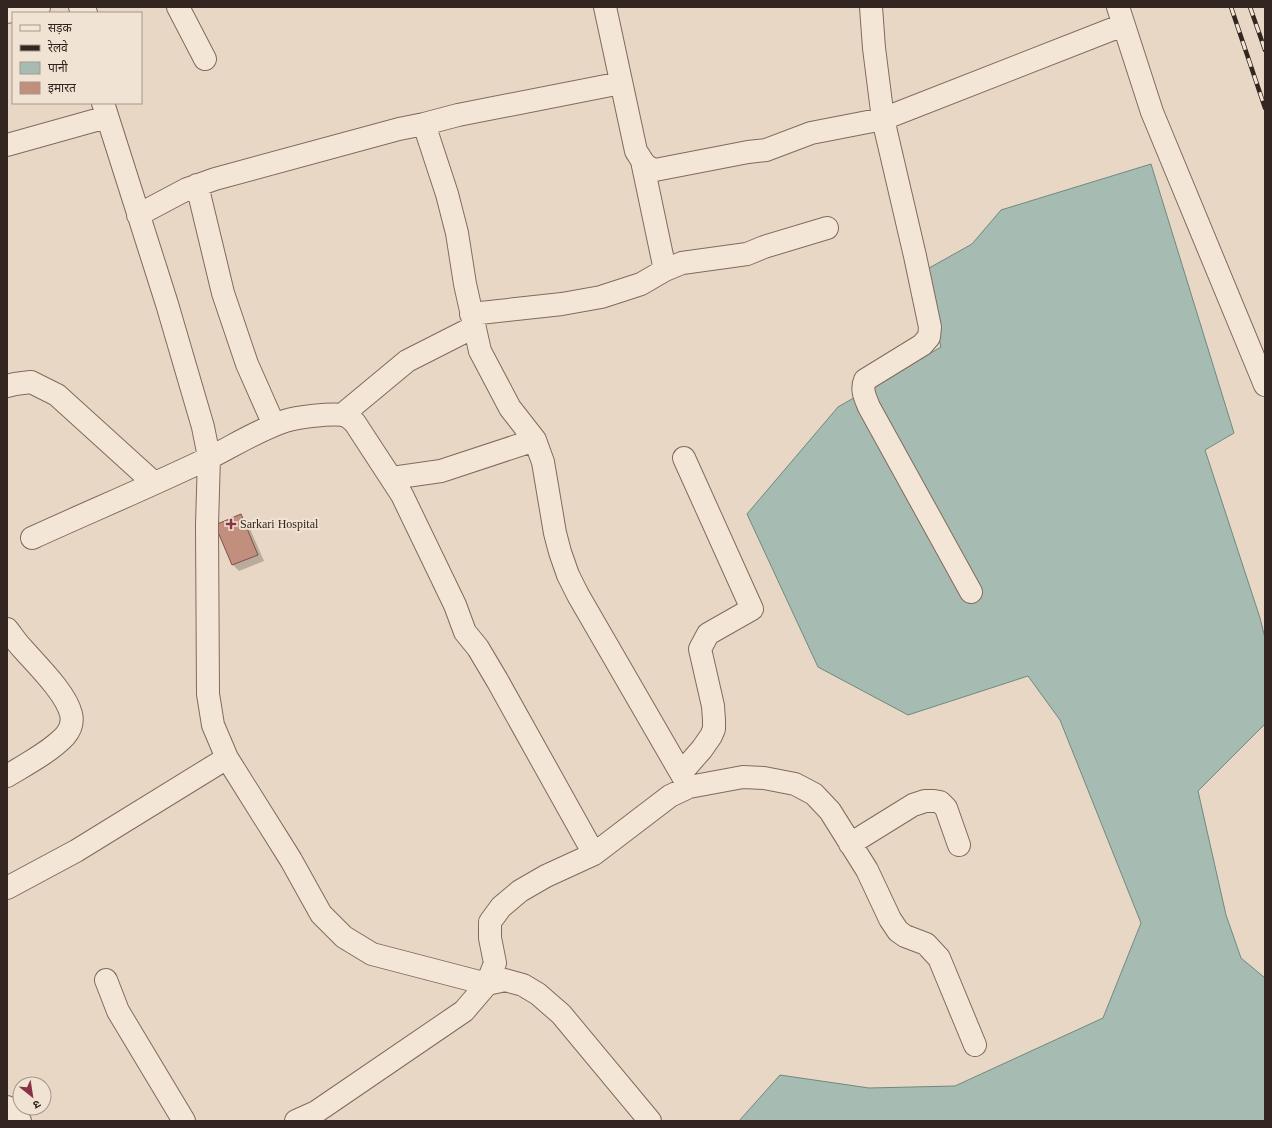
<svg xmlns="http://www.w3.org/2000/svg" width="1272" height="1128" font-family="'Times New Roman','Noto Sans Devanagari',serif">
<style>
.water{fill:#a6bcb2;stroke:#6e897e}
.shadow{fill:#0003}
.building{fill:#c28f7f;stroke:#7d5246}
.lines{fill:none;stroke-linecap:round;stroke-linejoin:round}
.minor-casing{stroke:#816a5d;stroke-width:24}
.minor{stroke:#f4e6d7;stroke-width:22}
.rail-casing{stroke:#33251f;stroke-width:4.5}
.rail{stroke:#f1e3d3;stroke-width:3;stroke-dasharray:9;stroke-linecap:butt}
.poi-dot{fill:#893444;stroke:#f1e3d3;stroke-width:1.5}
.labels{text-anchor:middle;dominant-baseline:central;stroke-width:4;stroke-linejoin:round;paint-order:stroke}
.poi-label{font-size:12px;fill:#33251f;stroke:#f1e3d3;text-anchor:start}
</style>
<rect width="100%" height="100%" fill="#e8d7c5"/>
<!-- water -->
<path class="water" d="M1151 164 1234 433 1205 450 1260 618 1265 638V724L1198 791 1226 915 1241 958 1265 978V1121H739L780 1075 869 1088 955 1086 1103 1018 1141 923 1060 720 1028 676 908 715 818 667 747 514 838 407 941 347 922 272 972 244 1001 210Z"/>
<!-- shadow -->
<path class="shadow" d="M241 515 247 522 264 561 239 571 233 565Z"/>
<!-- building -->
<path class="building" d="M241 514 258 555 232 565 215 525Z"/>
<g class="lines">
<defs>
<path id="minor" d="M80 7 86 13
M178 7 205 59
M605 7 636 151C642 160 644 167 655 170L748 152 766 150 811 133 883 119 1123 25
M871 7 874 48 883 119 915 256 930 327 929 337 922 345 865 380C861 390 865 397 869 407L971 592
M1118 7 1152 112 1265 385
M7 12 39 7
M103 103 167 304 203 427 209 457 207 525 208 694 213 725 227 758 291 860 321 914 344 937 372 954 487 984 505 980 523 985 538 994 561 1014 650 1121
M424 124 458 115 621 83
M7 145 107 117
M642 161 665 270
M197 185 223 293 247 364 274 425
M138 215 187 189 215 179 399 129 424 124 447 194 457 233 465 284 480 351 510 408 535 440 543 462 555 533 560 552 568 575 578 595 689 787
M471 314 562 304 601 297 641 284 665 270 682 263 747 254 764 247 827 228
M7 386 15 384 31 382 57 395 154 483
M342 415 407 361 474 327
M392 478 441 471 535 440
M32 538C91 511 151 486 209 458 235 445 258 430 285 421 297 417 331 413 343 415 348 416 351 419 355 423L402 495 455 605 465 632 478 648 497 680 594 854
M7 629C12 635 16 642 22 648 36 664 66 693 71 714 73 722 70 730 65 736 50 752 25 765 7 776
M681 773 702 749 711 736 714 729V720L713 706 700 649 708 634 752 609 684 458
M850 844 913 805 925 801H934L940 802 946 808 959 845
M7 888 76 851 227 758
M106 980 118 1011 184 1121
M7 1107 15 1112 20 1121
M296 1121 316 1112 464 1011 487 984 495 963 490 938V922L501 907 520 891 546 876 594 854 670 796 689 787 743 777 764 778 795 784 814 794 830 811 867 870 890 919 898 931 905 936 926 944 939 958 975 1045"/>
</defs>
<!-- minor casing -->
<use href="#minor" class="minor-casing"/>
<!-- minor -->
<use href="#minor" class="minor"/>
<defs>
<path id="rail" d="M1231 7 1265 108
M1250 7 1265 50"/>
</defs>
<!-- rail casing -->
<use href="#rail" class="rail-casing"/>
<!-- rail -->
<use href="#rail" class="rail"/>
</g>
<!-- markers -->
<path class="poi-dot" d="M229 518h4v4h4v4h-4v4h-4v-4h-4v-4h4z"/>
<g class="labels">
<!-- poi labels -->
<g class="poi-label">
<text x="240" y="524">Sarkari Hospital</text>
</g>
</g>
<!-- border -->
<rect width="1272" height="1128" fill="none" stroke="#33251f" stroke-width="16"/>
<!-- legend -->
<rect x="12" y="12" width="130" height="92" fill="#f1e3d3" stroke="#a5978b"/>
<rect x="20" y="25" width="20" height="6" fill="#f4e6d7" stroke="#a5978b"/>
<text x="48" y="32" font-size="12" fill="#33251f">सड़क</text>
<rect x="20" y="45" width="20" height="6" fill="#33251f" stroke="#a5978b"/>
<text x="48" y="52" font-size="12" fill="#33251f">रेलवे</text>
<rect x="20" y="62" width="20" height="12" fill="#a6bcb2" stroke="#a5978b"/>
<text x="48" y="72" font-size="12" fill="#33251f">पानी</text>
<rect x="20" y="82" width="20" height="12" fill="#c28f7f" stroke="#a5978b"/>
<text x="48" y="92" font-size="12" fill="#33251f">इमारत</text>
<!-- north arrow -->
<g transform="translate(32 1096) rotate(150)"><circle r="19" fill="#f1e3d3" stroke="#a5978b"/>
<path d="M0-3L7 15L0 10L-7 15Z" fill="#893444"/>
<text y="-6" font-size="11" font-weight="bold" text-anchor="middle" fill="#33251f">उ</text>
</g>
</svg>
